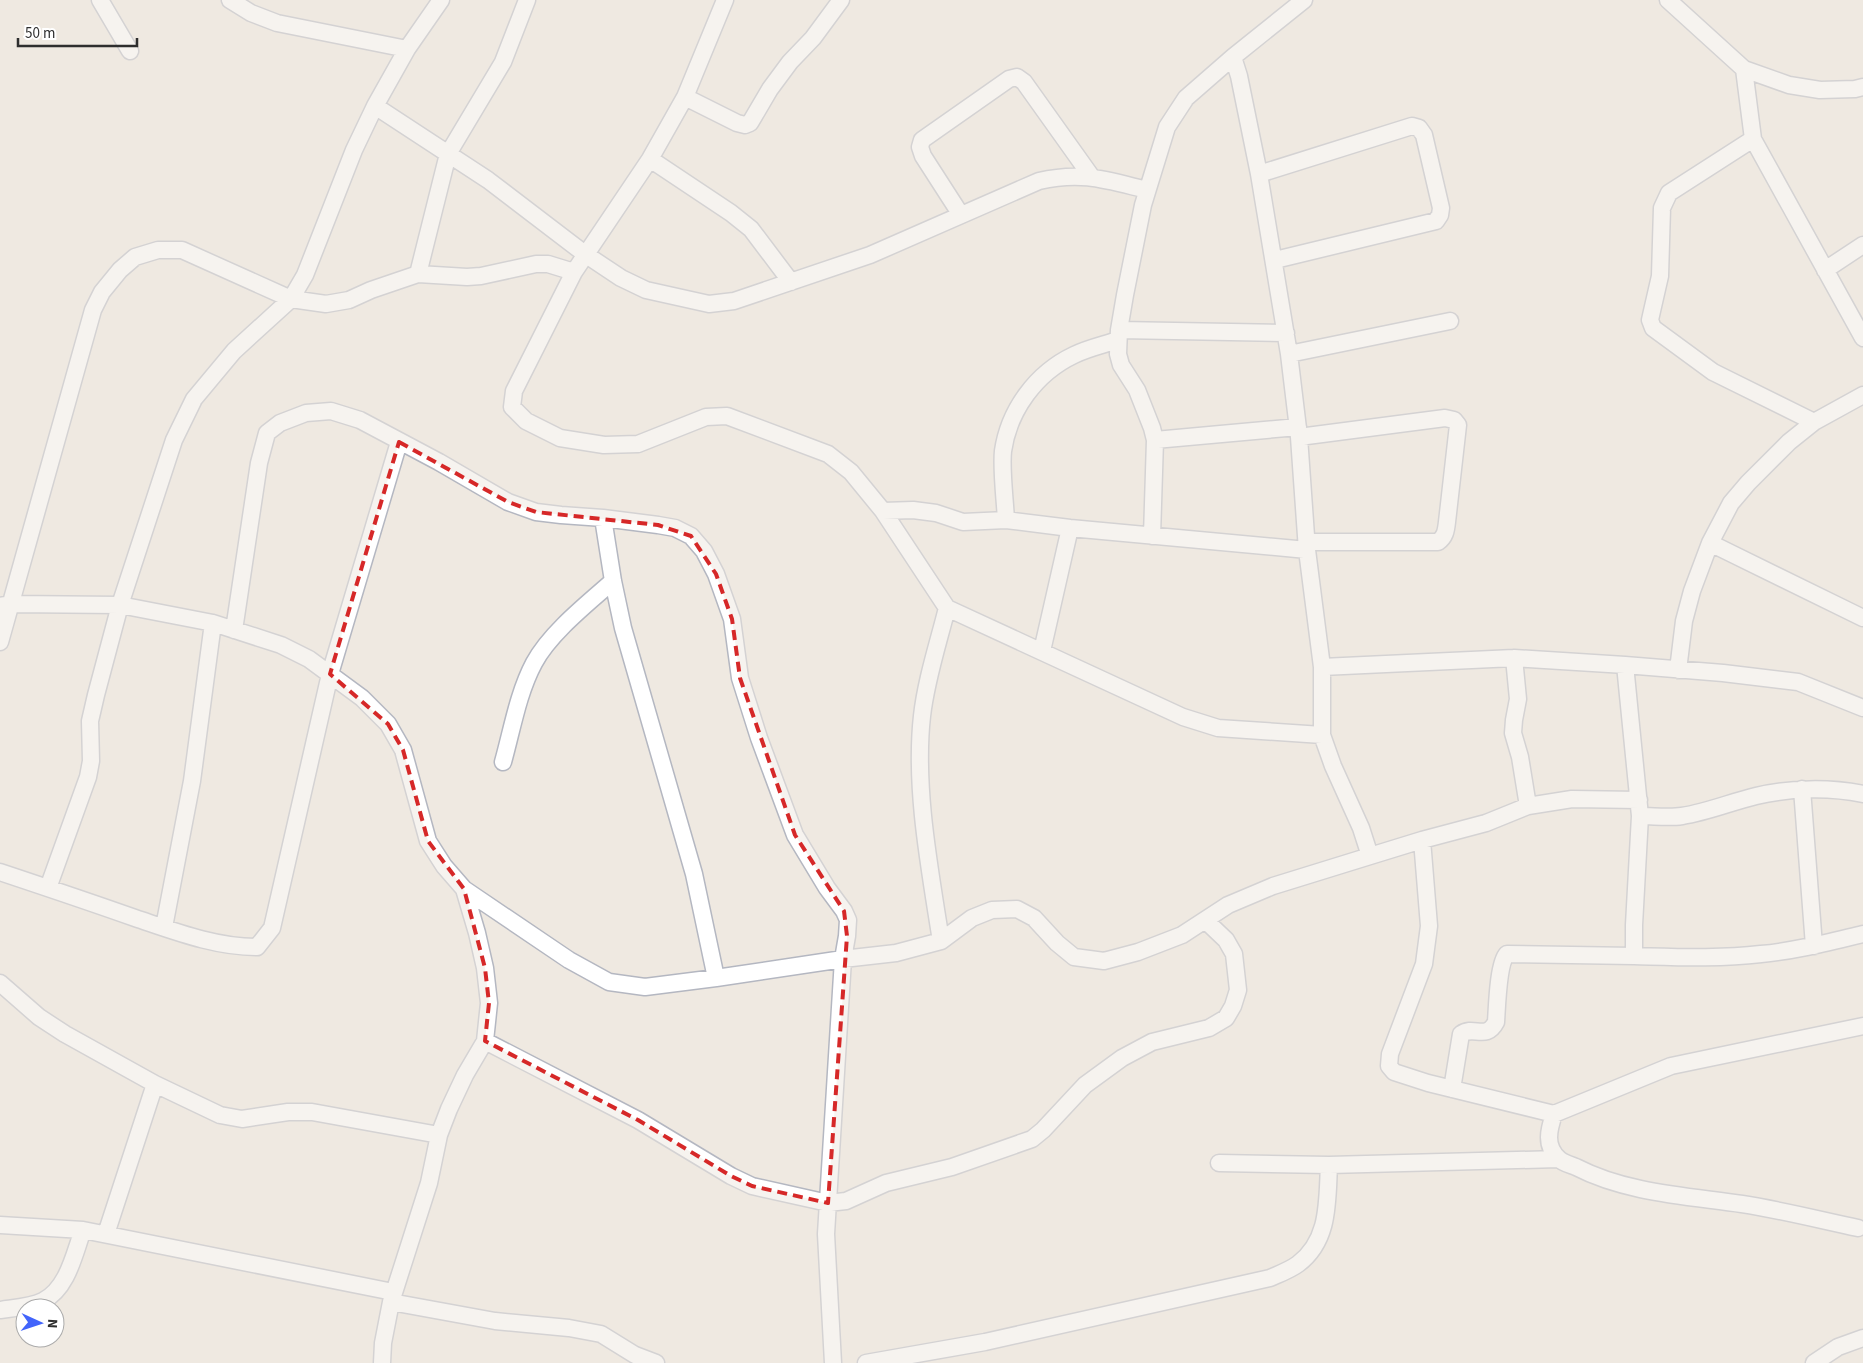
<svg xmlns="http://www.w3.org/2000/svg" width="1863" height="1363" font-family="'Source Sans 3',sans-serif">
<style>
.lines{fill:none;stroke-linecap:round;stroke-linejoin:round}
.street-casing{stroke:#b4b7c1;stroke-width:19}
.street{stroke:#fff;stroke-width:16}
.marked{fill:none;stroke:#d62828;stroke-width:4;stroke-dasharray:10 6;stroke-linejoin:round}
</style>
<rect width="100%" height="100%" fill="#efe9e1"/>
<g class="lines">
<defs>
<path id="street" d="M100 0 130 51
M230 0 251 13 277 23 407 49
M725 0 685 97 650 159 574 272 514 391 512 407 526 421 560 438 604 445 638 444 706 417 727 416 828 454 851 472 883 511 947 608 1183 717 1218 728 1322 735
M1304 0 1233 57 1239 76 1259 174 1289 354 1299 437 1307 550 1322 667 1514 658 1625 665 1723 673 1798 682 1863 708
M1668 0 1744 69 1789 85 1820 90 1855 89 1863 87
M1744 69 1753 139 1863 338
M685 97 737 123 745 125 750 123 770 89 790 62 813 38 841 0
M375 106 488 180 585 254 621 278 646 290 709 304 734 301 870 255 1039 181C1082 171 1106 180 1147 190
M1753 139 1669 193 1662 208 1660 276 1652 311 1650 320 1653 328 1713 372 1814 422
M650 159 731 213 751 229 791 282
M1259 174 1412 126 1419 128 1424 135 1441 208 1440 215 1436 221 1275 260
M961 215 923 156 920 147 922 140 1009 79 1017 77 1024 82 1091 176
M1825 270 1863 245
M418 274 467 277 481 276 536 264H548L574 272
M1119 330 1286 333
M1289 354 1450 321
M1299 437 1445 418 1454 420 1458 425 1447 522C1446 531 1445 537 1438 542H1306
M1155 440 1298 427
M883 511 913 510 936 513 963 522 1006 520 1070 528 1307 550
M603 518 613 581 623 628 694 874 716 978
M1006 520C1005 500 1001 469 1003 451 1009 410 1036 373 1074 355 1088 348 1103 345 1118 340
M1152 536 1155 440 1152 428 1137 390 1121 365 1118 354 1119 330 1125 295 1143 205 1167 127 1186 98 1233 57
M1710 543 1863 618
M0 606 11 604 120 605 213 623 281 645 309 659 362 698 388 724 403 750 428 841 444 866 464 889 477 933 485 968 489 1003 485 1041 465 1075 449 1109 439 1135 429 1183 391 1302 383 1343 382 1363
M234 630 259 463 267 433 280 423 306 413 331 411 360 420 439 462 508 502 536 512 561 515 603 518 658 525 675 528 691 536 704 551 716 574 732 619 740 678 759 738 795 835 827 888 844 911 848 920 847 936 843 959 826 1234 833 1363
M0 642 93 310 102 292 120 270 135 257 158 250H182L291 299 326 304 349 300 371 290 418 274 448 154 503 62 527 0
M1042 651 1070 528
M1514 658 1518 699 1514 720 1513 733 1520 757 1528 806
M1625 665 1640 816 1634 925V956C1676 957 1719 959 1761 954 1795 951 1829 942 1863 934
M1322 667V735L1333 766 1361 828 1370 856 1422 840 1486 823 1528 806 1572 799 1639 800
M1678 670 1684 621 1692 591 1710 543 1731 503 1748 483 1789 442 1814 422 1863 395
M503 762C512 730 518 693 534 663 550 633 588 603 613 581
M1802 789 1814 946
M1640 816C1654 816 1669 818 1682 816 1708 812 1731 802 1756 796 1790 788 1829 787 1863 794
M1422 840 1429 926 1424 964 1390 1054 1389 1066 1394 1072 1428 1083 1554 1114 1671 1066 1863 1026
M0 872C45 887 90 902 135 918 174 931 215 947 257 947L272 928 330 674 399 442
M48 888 88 777 91 761 90 721 96 695 120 605 174 440 194 399 234 351 291 299 305 275 354 150 375 106 407 49 441 0
M464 889 569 960 609 982 645 987 716 978 843 959 896 953 941 941 972 918 992 910 1017 909 1034 918 1057 943 1074 957 1104 961 1138 952 1182 935 1228 905 1273 886 1370 856
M164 927 192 781 213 623
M941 941C930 870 914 788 922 716 926 680 938 644 947 608
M0 983 39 1017 65 1034 155 1084 220 1115 242 1119 288 1112H312L439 1135
M485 1041 638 1120 731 1176 752 1186 828 1203 846 1201 886 1183 952 1167 1032 1139 1043 1130 1085 1085 1122 1058 1152 1042 1209 1028 1226 1018 1233 1006 1238 990 1234 954 1226 940 1205 920
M1452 1089 1461 1034C1474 1025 1486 1041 1496 1022 1497 1008 1498 963 1507 954L1634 956
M1554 1114C1549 1129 1544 1146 1559 1159 1563 1163 1571 1165 1576 1167 1626 1193 1687 1196 1742 1204 1781 1210 1820 1220 1858 1228
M1219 1163 1329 1165 1559 1159
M0 1225 83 1230 393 1292
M106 1234 155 1084
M391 1302 495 1321 569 1328 601 1334 635 1355 656 1363
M0 1310C13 1308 31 1307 43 1301 68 1288 74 1254 83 1230
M866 1363 985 1342 1270 1278C1279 1274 1290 1270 1298 1264 1330 1240 1327 1201 1329 1165
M1814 1363 1838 1347 1863 1338"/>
</defs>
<!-- street casing -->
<use href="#street" class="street-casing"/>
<!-- street -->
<use href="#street" class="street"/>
</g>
<!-- marked area -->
<path d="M0 0H1863V1363H0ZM399 442 508 502 536 512 658 525 691 536 716 574 732 619 740 678 795 835 844 911 847 936 828 1203 752 1186 731 1176 638 1120 485 1041 489 1003 485 968 464 889 428 841 403 750 388 724 330 674Z" fill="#efe9e1" fill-opacity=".55" fill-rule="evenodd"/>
<path class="marked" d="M399 442 508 502 536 512 658 525 691 536 716 574 732 619 740 678 795 835 844 911 847 936 828 1203 752 1186 731 1176 638 1120 485 1041 489 1003 485 968 464 889 428 841 403 750 388 724 330 674Z"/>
<!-- north arrow -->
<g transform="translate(40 1323) rotate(93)"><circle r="24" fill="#ffffff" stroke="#ababab"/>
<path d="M0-4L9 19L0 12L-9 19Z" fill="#4264fb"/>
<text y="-8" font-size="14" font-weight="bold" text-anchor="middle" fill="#2e2e2e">N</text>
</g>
<!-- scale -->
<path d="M18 38v8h119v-8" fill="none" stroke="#2e2e2e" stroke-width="2.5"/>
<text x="25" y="38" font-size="15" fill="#2e2e2e" stroke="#ffffff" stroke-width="4" paint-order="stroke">50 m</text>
</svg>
